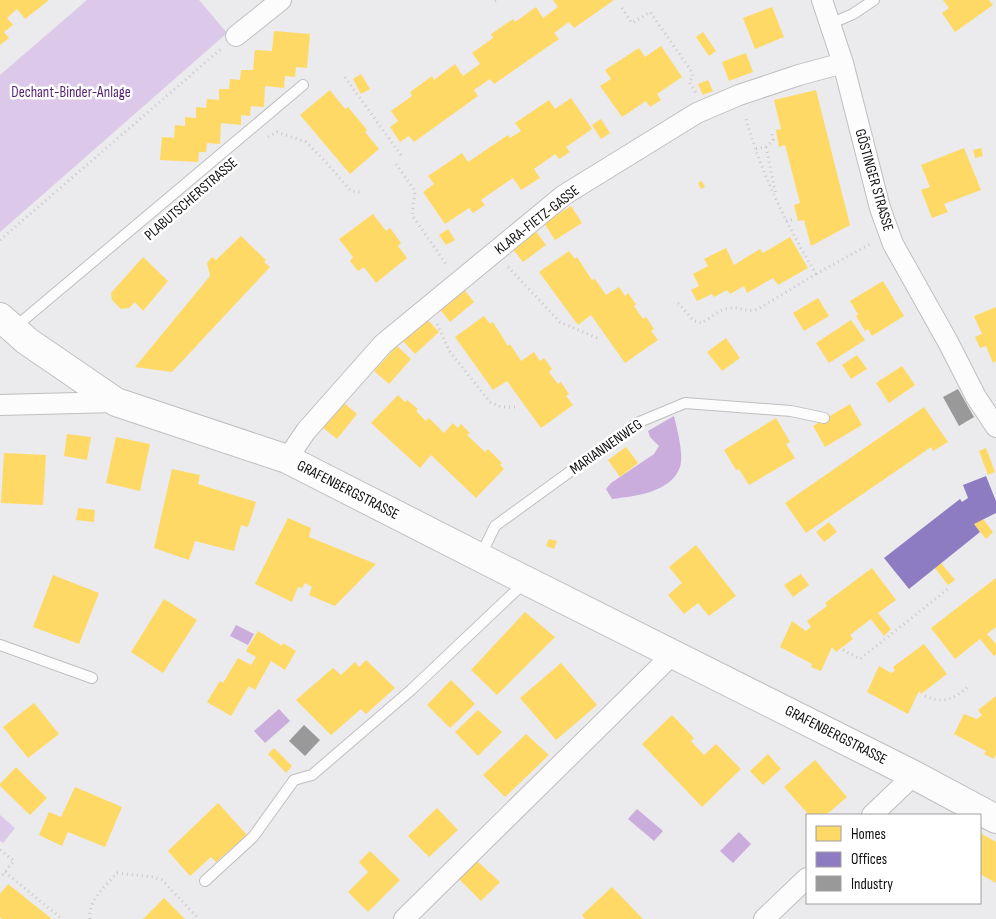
<svg xmlns="http://www.w3.org/2000/svg" width="996" height="919" font-family="'Sofia Sans Condensed',sans-serif">
<style>
.green{fill:#dcc9e9}
.water{fill:#caaddd}
.homes{fill:#ffd966}
.offices{fill:#8e7cc3}
.industry{fill:#999}
.lines{fill:none;stroke-linecap:round;stroke-linejoin:round}
.lane-casing{stroke:#bfbec0;stroke-width:12}
.street-casing{stroke:#bfbec0;stroke-width:22}
.secondary-casing{stroke:#bfbec0;stroke-width:30}
.path{stroke:#cac9ca;stroke-width:3;stroke-dasharray:1 4;stroke-linecap:butt}
.lane{stroke:#fcfcfc;stroke-width:10}
.street{stroke:#fcfcfc;stroke-width:20}
.secondary{stroke:#fcfcfc;stroke-width:28}
.labels{text-anchor:middle;dominant-baseline:central;stroke-width:5;stroke-linejoin:round;paint-order:stroke}
.park-label{font-size:15px;fill:#541f6f;stroke:#fff}
.street-label{font-size:15px;fill:#0f0f10;stroke:#fff}
</style>
<rect width="100%" height="100%" fill="#ebeaec"/>
<!-- green -->
<path class="green" d="M87 0H199L227 33 0 232V75Z
M0 815 15 828 3 843 0 841Z"/>
<!-- water -->
<path class="water" d="M674 416C677 429 684 454 680 467 671 493 634 496 612 499L606 489 611 483 654 454 659 446 650 437 648 431Z
M236 625 254 634 248 645 230 636Z
M279 709 290 721 265 743 254 731Z
M637 809 663 831 654 841 628 819Z
M739 832 751 844 733 863 720 851Z"/>
<!-- homes -->
<path class="homes" d="M0 0H49L25 19 17 9 7 18 13 25 4 32 9 38 0 45Z
M553 0H614L574 28 569 22 554 33 559 39 494 84 490 79 474 90 478 96 414 142 409 136 400 142 390 127 398 121 391 111 412 96 410 92 432 76 434 80 455 64 463 76 480 64 472 53 493 38 491 34 513 19 515 22 536 7 543 18 558 7Z
M943 0H989L993 5 955 32 942 13 949 8Z
M772 7 784 37 755 49 743 18Z
M274 31 310 34 307 68 296 67 295 77 285 76 284 88 265 86 264 107 251 106 250 116 241 115V125L221 123 220 144 207 143 206 152H199L198 162 160 160 162 137 174 138 175 125 185 126V117L196 118V107L206 108 207 99 219 100V89H229L230 79 240 80 241 70H253L255 50 272 51Z
M703 32 716 51 709 56 696 37Z
M661 46 682 77 657 94 661 100 650 107 646 101 622 117 600 86 611 79 605 70 639 48 645 57Z
M746 53 753 72 729 81 722 62Z
M361 74 370 89 361 94 353 79Z
M708 80 713 91 703 95 698 84Z
M330 90 345 109 348 107 367 130 365 132 379 149 350 174 300 115Z
M816 90 850 225 811 246 804 220 798 221 794 205 800 203 785 145 779 147 776 130 781 129 774 100Z
M571 98 592 129 566 147 570 152 559 159 555 154 534 169 540 178 521 190 513 178 481 200 485 205 473 213 469 208 445 224 423 192 434 184 428 176 462 153 468 162 508 135 510 138 521 131 515 123 549 100 555 109Z
M601 119 610 133 601 139 592 125Z
M964 148 981 190 944 204 948 212 932 218 921 190 930 187 921 165Z
M981 148 983 156 975 158 973 150Z
M702 181 705 187 701 189 698 183Z
M571 206 582 223 555 240 544 223Z
M373 214 386 231 390 228 401 243 398 246 407 258 376 283 364 267 358 271 350 261 353 257 339 239Z
M448 229 455 240 446 245 439 235Z
M535 230 546 245 523 262 511 247Z
M241 236 266 260 264 262 270 267 172 372 135 367 210 276 207 263 212 257 216 260Z
M790 237 808 268 778 285 773 278 747 293 744 286 730 294 727 290 714 297 712 294 697 301 691 290 699 286 693 274 708 266 704 259 726 248 734 265 760 249 763 253Z
M569 251 575 259 577 257 592 280 595 279 606 295 619 287 625 296 628 293 636 304 634 306 643 319 646 317 654 329 651 331 658 340 625 363 591 315 578 325 539 272Z
M143 257 168 281 143 311 135 302 129 308 121 309 112 300 111 293Z
M883 281 904 316 872 336 868 329 865 331 856 316 858 314 850 301Z
M462 287 474 302 450 322 438 307Z
M818 298 829 316 804 331 793 313Z
M996 307V361L993 363 986 346 980 348 975 337 982 334 974 316Z
M484 316 490 324 493 322 508 346 510 344 521 361 534 352 540 361 544 358 552 369 549 372 558 384 561 382 569 394 566 396 573 405 541 428 507 381 493 390 455 337Z
M426 318 439 332 415 354 402 340Z
M851 320 865 340 829 363 816 343Z
M726 338 740 358 722 371 707 352Z
M397 346 411 359 389 384 374 371Z
M857 355 867 369 851 379 842 365Z
M902 366 915 385 889 403 876 383Z
M398 395 405 402 407 400 418 409 416 411 426 421 429 418 444 433 453 423 458 428 461 424 470 433 467 435 485 452 488 449 502 463 500 465 504 469 476 498 431 455 420 468 371 423Z
M343 402 357 414 337 439 322 427Z
M850 404 862 425 825 447 813 426Z
M924 407 948 442 933 451 931 447 806 533 785 503Z
M776 418 790 442 786 444 795 458 749 485 739 469 736 470 724 450Z
M67 434 91 437 87 460 64 456Z
M116 437 150 444 140 491 106 483Z
M626 447 638 463 620 477 608 460Z
M986 448 995 472 988 475 979 451Z
M4 453 46 455 43 505 1 503Z
M172 469 200 475 198 484 256 502 248 527 241 525 234 551 195 541 189 560 154 548Z
M78 508 95 510 94 522 76 520Z
M288 518 311 528 309 537 376 564 335 606 309 595 312 587 305 583 302 588 298 587 292 602 255 584Z
M983 519 993 532 986 539 974 524Z
M829 522 837 532 824 542 816 532Z
M549 539 557 541 554 549 546 546Z
M696 545 736 596 709 616 698 603 684 614 668 595 682 583 669 567Z
M941 563 955 580 948 585 935 568Z
M872 568 896 600 878 613 891 629 884 636 871 619 850 635 853 639 836 652 832 647 821 671 811 667 812 664 780 647 792 621 806 631 811 627 807 621 827 606 825 603Z
M801 574 809 585 793 597 784 585Z
M53 575 99 593 79 644 33 627Z
M996 578V627L987 634 996 644V654L994 656 980 639 955 659 931 628Z
M164 599 197 620 163 673 131 652Z
M525 612 555 637 497 695 471 670Z
M258 631 282 646 283 643 296 651 285 670 271 661 255 690 249 686 231 716 207 702 220 681 223 683 238 658 251 665 256 657 246 651Z
M924 644 947 674 921 694 919 691 908 714 867 692 879 666 891 673 895 671 893 667Z
M366 660 395 688 366 714 361 709 331 735 296 700 333 668 341 675 355 662 359 667Z
M561 663 597 705 556 740 520 698Z
M451 680 475 704 450 728 427 705Z
M996 696V754L994 759 984 754 986 751 954 734 964 714 977 719 982 715 978 710Z
M34 703 59 734 28 758 3 727Z
M478 710 502 732 478 756 455 732Z
M672 715 694 738 691 741 704 755 716 744 741 769 702 807 642 744Z
M526 734 549 755 505 797 483 775Z
M274 748 292 766 286 773 268 754Z
M768 754 781 769 763 785 750 771Z
M815 760 847 797 826 815H809L784 787Z
M16 767 47 798 30 815 0 786V784Z
M75 787 122 807 105 847 68 832 62 846 39 835 49 812 61 817Z
M218 803 247 835 216 862 211 857 190 876 168 851Z
M437 808 458 830 429 857 408 836Z
M980 833 996 842V883L980 874Z
M370 851 400 880 368 912 348 892 368 872 359 862Z
M477 861 500 882 481 901 459 879Z
M8 884 52 919H2L0 917V894Z
M612 887 643 919H585L582 915Z
M164 898 185 919H143Z"/>
<!-- offices -->
<path class="offices" d="M986 476 996 501V513L974 524 980 532 909 589 884 558 960 499 962 502 968 498 963 485Z"/>
<!-- industry -->
<path class="industry" d="M958 389 974 417 959 426 943 397Z
M304 725 320 740 305 756 289 741Z"/>
<g class="lines">
<defs>
<path id="lane" d="M830 24 853 14 874 0
M14 328 303 85
M480 557 495 526 637 423 685 403 791 411 824 418
M0 645 92 678
M205 881 253 837 294 780 312 775 411 690 524 583"/>
<path id="street" d="M822 0 843 63 880 208 893 244 948 342 976 397 996 427
M236 36 281 0
M0 405 116 402
M287 459 306 431 383 344 564 195 697 113 739 95 799 75 843 63
M872 815 914 775
M404 919 674 653
M764 919 807 878"/>
<path id="secondary" d="M0 317 27 341 116 402 287 459 499 567 914 775 996 819"/>
</defs>
<!-- lane casing -->
<use href="#lane" class="lane-casing"/>
<!-- street casing -->
<use href="#street" class="street-casing"/>
<!-- secondary casing -->
<use href="#secondary" class="secondary-casing"/>
<!-- path -->
<path class="path" d="M495 1 497 0
M622 8 632 23 650 12 692 72 693 77 689 82 696 93
M345 77 403 158
M268 137 277 132 306 142 324 160 351 191 360 192
M766 147 776 195
M756 149 766 147 773 140 772 134 774 133
M396 164 415 191 412 215 446 264
M786 221 795 219
M0 240 221 49
M508 267 560 322 597 338
M816 274 872 243
M678 303 694 321 702 323C710 318 721 308 731 308 743 307 745 313 758 309L816 274C786 224 760 171 745 115
M437 324 450 352 490 402 501 407H515
M843 650 860 659 948 589
M925 696C944 704 954 699 969 686
M0 850 14 861 0 878
M5 872 62 919
M90 919C88 900 105 887 117 873L153 877 162 880 199 919"/>
<!-- lane -->
<use href="#lane" class="lane"/>
<!-- street -->
<use href="#street" class="street"/>
<!-- secondary -->
<use href="#secondary" class="secondary"/>
</g>
<g class="labels">
<!-- park labels -->
<g class="park-label">
<text x="71" y="92">Dechant-Binder-Anlage</text>
</g>
<!-- street labels -->
<g class="street-label">
<text transform="translate(874 180) rotate(74)">GÖSTINGER STRASSE</text>
<text transform="translate(191 199) rotate(-41)">PLABUTSCHERSTRASSE</text>
<text transform="translate(537 220) rotate(-38)">KLARA-FIETZ-GASSE</text>
<text transform="translate(606 447) rotate(-35)">MARIANNENWEG</text>
<text transform="translate(348 490) rotate(27)">GRAFENBERGSTRASSE</text>
<text transform="translate(836 735) rotate(27)">GRAFENBERGSTRASSE</text>
</g>
</g>
<!-- legend -->
<rect x="806" y="814" width="175" height="90" fill="#ffffff" stroke="#9f9f9f"/>
<rect x="816" y="826" width="25" height="15" fill="#ffd966" stroke="#9f9f9f"/>
<text x="851" y="839" font-size="15" fill="#0f0f10">Homes</text>
<rect x="816" y="852" width="25" height="15" fill="#8e7cc3" stroke="#9f9f9f"/>
<text x="851" y="864" font-size="15" fill="#0f0f10">Offices</text>
<rect x="816" y="876" width="25" height="15" fill="#999999" stroke="#9f9f9f"/>
<text x="851" y="889" font-size="15" fill="#0f0f10">Industry</text>
</svg>
